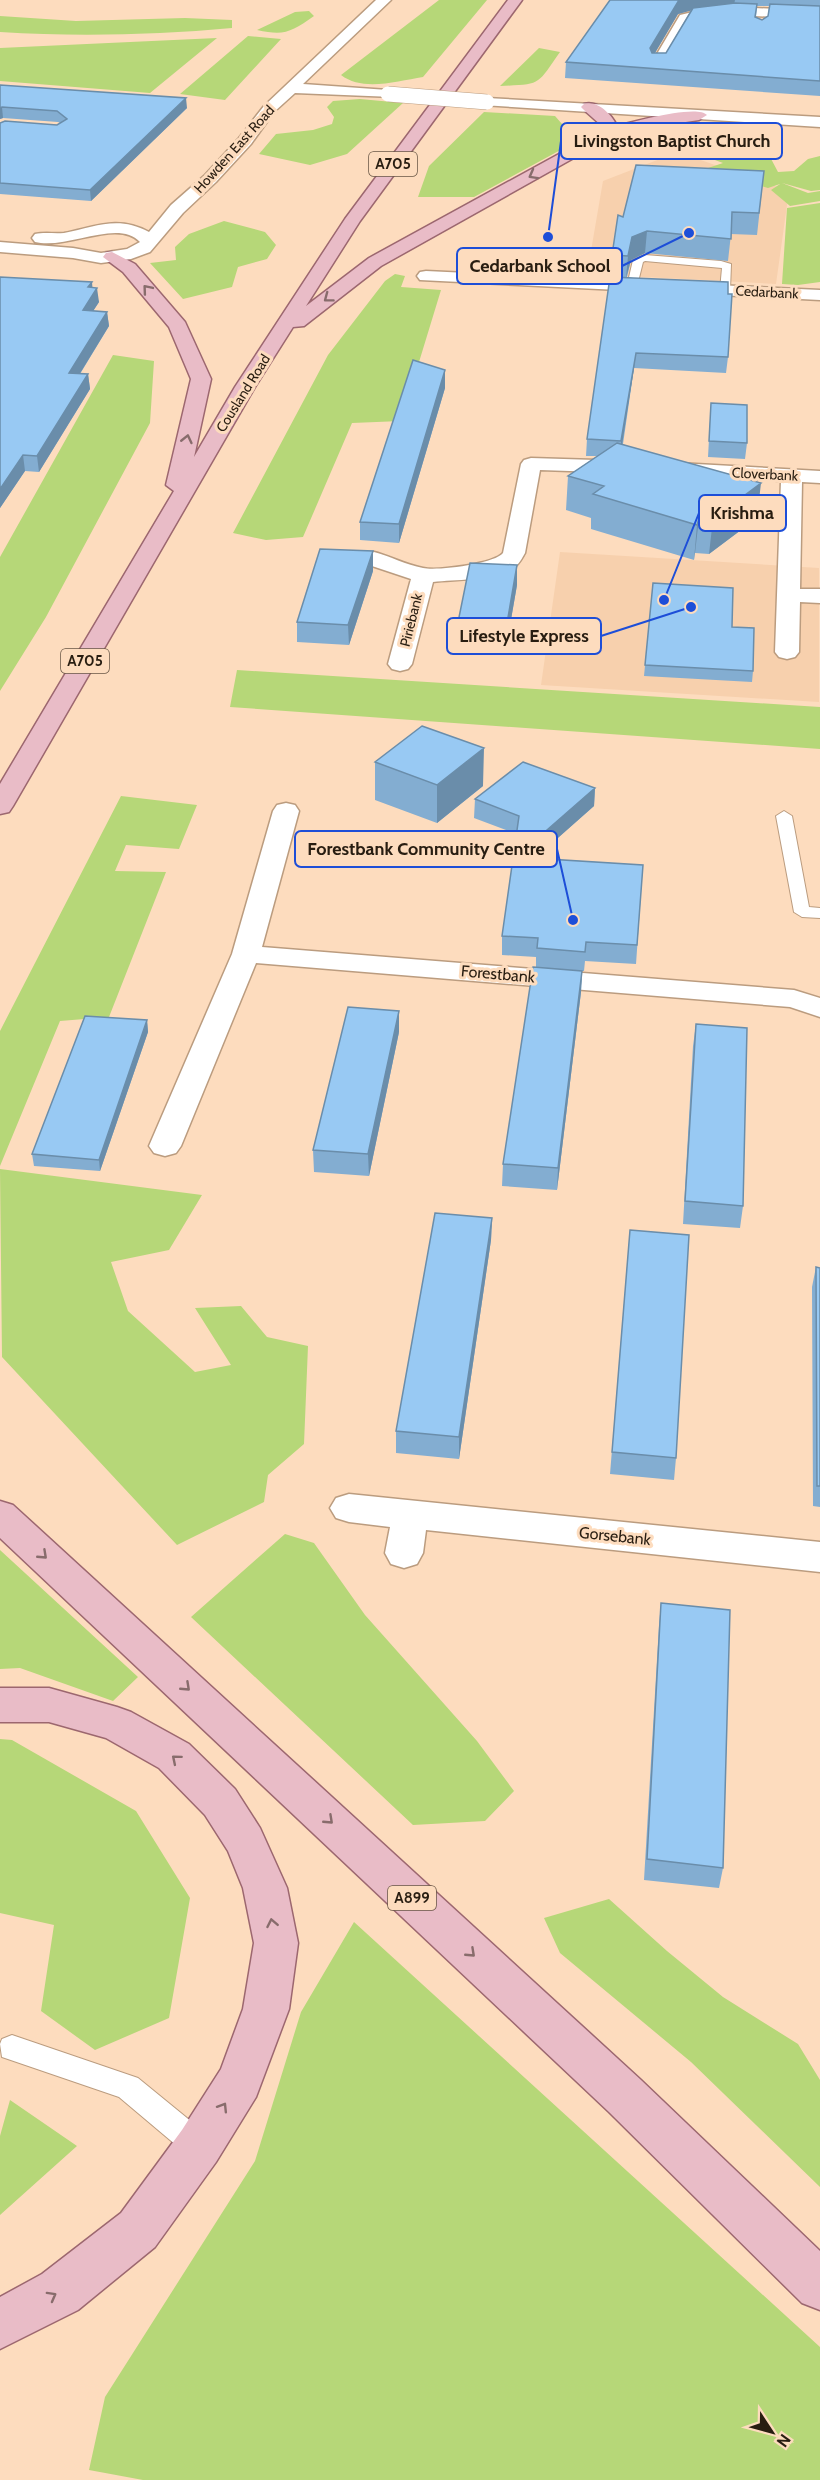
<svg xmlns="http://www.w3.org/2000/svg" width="820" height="2480" font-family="Cabin,sans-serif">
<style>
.built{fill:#f7d0ad}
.green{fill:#b6d778}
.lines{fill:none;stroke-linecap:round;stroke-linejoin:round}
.lane-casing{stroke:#bb9c7f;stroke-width:2}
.street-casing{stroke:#bb9c7f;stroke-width:3}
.secondary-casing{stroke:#bb9c7f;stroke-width:3}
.primary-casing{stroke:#9c676f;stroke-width:3}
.lane{fill:#fff;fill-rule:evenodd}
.street{fill:#fff;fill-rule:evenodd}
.secondary{fill:#fff;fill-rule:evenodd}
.primary{fill:#e9bcc7;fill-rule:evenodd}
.secondary-bridge-casing{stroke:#bb9c7f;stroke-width:16;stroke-linecap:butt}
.secondary-bridge{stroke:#fff;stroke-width:15}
.wall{fill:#83add1;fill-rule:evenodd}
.shaded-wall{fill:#6a8daa}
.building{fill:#98c9f3;stroke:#6a8daa;stroke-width:1.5}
.oneway{stroke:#886c6c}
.labels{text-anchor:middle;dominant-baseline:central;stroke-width:6;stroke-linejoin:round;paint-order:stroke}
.far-street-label{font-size:14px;fill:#281d11;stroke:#fddcbe}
.shield{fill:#fddcbe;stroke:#685645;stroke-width:1.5}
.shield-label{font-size:15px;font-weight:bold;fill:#281d11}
.street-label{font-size:16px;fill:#281d11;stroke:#fddcbe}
.leader{fill:none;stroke:#1d4ed8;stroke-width:2}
.callout-dot{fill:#1d4ed8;stroke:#fddcbe;stroke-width:2}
.callout{fill:#fddcbe;stroke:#1d4ed8;stroke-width:2}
.callout-label{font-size:18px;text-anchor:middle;font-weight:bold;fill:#281d11}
</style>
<rect width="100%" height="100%" fill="#fddcbe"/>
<!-- built -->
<path class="built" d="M678 152 789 191 776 284 587 274 603 181Z
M560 552 819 568V702L541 685Z"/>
<!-- green -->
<path class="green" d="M439 0H487L423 77C397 81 363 92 341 75Z
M309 11 314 16C291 32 285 36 257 30L295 12Z
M0 16 76 21 185 18 232 20V28C155 35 77 37 0 32Z
M248 36 281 39 225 100 180 94Z
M217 38 150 93 0 81V48Z
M539 48 560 52C536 86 542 84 500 86Z
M360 99 403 103 347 154 310 165 259 154 276 134 313 130 332 124 334 117 327 107 333 101Z
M484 112 555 116 577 141 474 197H418L429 166Z
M727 145H742L769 155 778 172 794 171 808 159 820 156V190L811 191 782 183 808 193 820 191V201L790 206 771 190 780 184 768 188 705 169 723 163 699 154 721 149Z
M820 203V282L798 285 782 284 787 208Z
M224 221 265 232 276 245 267 259 238 267 232 287 183 299 150 263 176 260 175 247 189 234Z
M395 274 405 276 401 287 441 290 401 421 352 423 303 537 266 540 233 533 328 355 385 281Z
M113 355 154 361 150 423 46 617 0 691V557Z
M237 670 820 707V749L230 707Z
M121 796 197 805 179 849 126 845 115 871 166 872 109 1017 60 1021 0 1166V1031Z
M0 1169 202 1195 169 1250 111 1262 128 1311 195 1372 231 1365 195 1308 241 1306 267 1337 308 1346 304 1444 268 1475 264 1502 177 1545 2 1357Z
M285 1534 314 1543 365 1615 477 1741 514 1791 485 1821 413 1825 191 1617Z
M0 1550 138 1677 113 1701 20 1668 0 1669Z
M0 1739 12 1740 136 1811 190 1898 169 2018 95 2050 41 2011 54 1925 0 1913Z
M609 1899 667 1951 723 1997 798 2044 820 2080V2187L691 2062 560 1953 544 1918Z
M354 1922 820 2347V2480H143L89 2470 105 2397 255 2161 301 2012Z
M10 2100 77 2146 0 2215V2136Z"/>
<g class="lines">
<defs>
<path id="lane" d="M645 255 721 261 731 264 730 290 725 293 720 290 722 268 645 261 643 262 637 286 632 289 628 288 627 286 633 260Z
M784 811 792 816 809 907 820 908V918L802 917 794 912 776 816Z
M12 2035 138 2078 209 2136 213 2146 209 2156 199 2160 189 2156 119 2097 2 2057 0 2044 2 2039Z"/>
<path id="street" d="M734 7 820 11V19L734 15 690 21 663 67H653L651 64 680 15 701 10Z
M426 271 820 290V300L420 280 417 276 420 272Z
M531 458 629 461 636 463 639 467 636 471 629 473 540 470 525 553C522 558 519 565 513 568 491 581 457 579 433 582L412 664 408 669 400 671 392 669 388 664 411 579 366 564 363 559 366 554 374 552C390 556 406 565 423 568 437 571 494 564 503 553L521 464 524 460Z
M678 463 820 471V483L802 482 800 589H820V603L800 602 799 652 795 657 787 659 779 657 775 652 781 481 671 473 668 469 671 465Z
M286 803 295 805 299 811 262 947 794 990 820 998V1017L790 1007 256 963 181 1146 176 1153 165 1156 154 1153 149 1146 232 954 273 811 277 805Z
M349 1494 820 1542V1572L426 1530 423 1553 417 1564 404 1568 391 1564 385 1553 390 1527 349 1522 336 1518 330 1508 336 1498Z"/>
<path id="secondary" d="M376 0H391L303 84 388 90 395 94 393 97 295 93 274 112 251 144 216 182 183 213 150 252 131 259 101 263 73 258 0 252V242L73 248 101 253 127 249 140 242C118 218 67 250 35 242L32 238 35 234C45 232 54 234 64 233 95 227 118 215 149 232L171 205 204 176 239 138 264 106Z
M487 98 820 117V127L482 105 480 102Z"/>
<path id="primary" d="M508 0H522L360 221 306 306 369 258 601 131 602 126 584 110 581 107 584 104C598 100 612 115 617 126 633 122 697 104 707 115L699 120 652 127 613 136 381 266 304 326 293 327 255 387 13 806 9 812 0 814V784L174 491 166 485 191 379 169 327 123 272 103 257 106 253 112 252 135 264 185 322 211 379 194 457 235 387 345 219Z
M0 1501 13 1505 641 2080 820 2251V2310L802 2303 609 2112 0 1538Z
M0 1688H49L117 1707 131 1712 189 1744 235 1789 260 1828 287 1888 298 1943 289 2009 256 2097 216 2162 155 2247 78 2310 0 2349V2297L42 2274 121 2213 182 2130 221 2069 243 2009 254 1943 243 1888 228 1851 205 1815 159 1768 106 1738 49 1722H0Z"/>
</defs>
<!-- lane casing -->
<use href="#lane" class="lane-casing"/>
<!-- street casing -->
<use href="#street" class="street-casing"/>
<!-- secondary casing -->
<use href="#secondary" class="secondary-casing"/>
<!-- primary casing -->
<use href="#primary" class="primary-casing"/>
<!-- lane -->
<use href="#lane" class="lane"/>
<!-- street -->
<use href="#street" class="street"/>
<!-- secondary -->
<use href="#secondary" class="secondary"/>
<!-- primary -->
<use href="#primary" class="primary"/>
<defs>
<path id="secondary-bridge" d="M388 94 487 102"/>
</defs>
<!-- secondary-bridge casing -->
<use href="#secondary-bridge" class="secondary-bridge-casing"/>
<!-- secondary-bridge -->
<use href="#secondary-bridge" class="secondary-bridge"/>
</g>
<!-- wall -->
<path class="wall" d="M610 0H820V96L565 78 566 62ZM757 6H769L768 16 762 20 756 17ZM691 10 666 53H655L678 14Z
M0 85 187 108 91 201 0 194V123L57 125 60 123 58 122 3 118 0 119Z
M764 171 757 235 731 234 728 261 645 253 631 260 627 277 728 294V357L726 373 634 368 623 444 757 518 709 554 695 553 694 560 591 529V518L566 510 568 476 597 456H586L587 439 611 277 612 255 623 217Z
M0 277 92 287 99 302 93 311 107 312 109 326 80 374H88L90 389 39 472 25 471 0 508Z
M445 370V388L399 543 360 540V522Z
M711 403 747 443 745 459 708 457Z
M373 551V571L349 645 297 642V622Z
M653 583 732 627 753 671 752 682 644 676Z
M517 585 505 654 456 652V632Z
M375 762 483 786 437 823 375 800Z
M595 788 594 806 535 858 643 865 636 964 585 961 584 971H582L581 992 557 1190 502 1186 503 1164 536 967V957L502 955V936L517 834 474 818 475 799Z
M147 1020 148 1032 100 1171 34 1166 32 1154Z
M696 1024 743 1206 740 1228 683 1224 693 1046Z
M399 1032 369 1176 314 1172 313 1150Z
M492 1218 491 1240 459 1459 396 1453V1431Z
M630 1230 676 1458 674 1480 610 1474Z
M816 1267 820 1268V1507L813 1506 812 1287Z
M661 1603 723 1868 719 1888 644 1880 659 1625Z"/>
<!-- shaded-wall -->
<path class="shaded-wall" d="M679 0H735L734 5 701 8 678 14 649 63 650 48Z
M186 98 187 108 91 201 90 190Z
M2 107 3 118 0 119V108Z
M647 231 645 253 631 260 626 278 628 256 632 237Z
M92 282 93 295 97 288 99 302 84 325 83 310 88 287Z
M107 312 109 326 71 388 69 373Z
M636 353 634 368 620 458 621 441Z
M445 370V388L399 543V524Z
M88 374 90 389 39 472 37 456Z
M23 455 25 471 0 508V489Z
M761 483 757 518 709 554 713 519Z
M699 518 695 553 694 560 697 525Z
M373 551V571L349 645 348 625Z
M517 565V585L505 654V635Z
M484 748 483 786 437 823V785Z
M595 788 594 806 515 876 516 857Z
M582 971 581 992 557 1190 558 1168Z
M399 1011V1032L369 1176 368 1154Z
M147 1020 148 1032 100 1171 99 1160Z
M492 1218 491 1240 459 1459V1437Z"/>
<!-- building -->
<path class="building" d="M610 0H679L650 48 652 53H666L693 8 735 3 757 4 755 17 762 20 768 16 770 4 820 6V81L566 62Z
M0 85 186 98 90 190 0 183V123L5 121 57 125 67 119 57 111 2 107 0 108Z
M636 165 764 171 759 213 732 212 731 239 647 231 632 237 628 256 612 255 618 215 623 217Z
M0 277 92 282 88 287 97 288 83 310 107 312 69 373 88 374 37 456 23 455 0 489Z
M610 277 728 282V294H732L728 357 636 353 621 441 587 439Z
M413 360 445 370 399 524 360 522Z
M711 403 747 405V443L709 441Z
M617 443 761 483 713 519 699 518 697 525 593 494 604 486 568 476Z
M320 549 373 551 348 625 297 622Z
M470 563 517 565 505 635 456 632Z
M653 583 733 588 732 627 754 628 753 671 645 665Z
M422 726 484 748 437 785 375 762Z
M523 762 595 788 516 857 643 865 637 945 586 942 585 952 537 948 538 938 502 936 519 816 475 799Z
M533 967 582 971 558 1168 503 1164Z
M348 1007 399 1011 368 1154 313 1150Z
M85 1016 147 1020 99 1160 32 1154Z
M696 1024 747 1028 743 1206 685 1201Z
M435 1213 492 1218 459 1437 396 1431Z
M630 1230 689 1235 676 1458 612 1452Z
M816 1267 820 1268V1486H817Z
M661 1603 730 1610 723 1868 647 1859Z"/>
<!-- one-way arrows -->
<defs><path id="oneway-chevron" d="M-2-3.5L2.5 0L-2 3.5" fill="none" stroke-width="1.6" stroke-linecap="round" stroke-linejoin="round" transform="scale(1.5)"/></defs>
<g class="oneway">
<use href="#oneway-chevron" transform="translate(533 175) rotate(151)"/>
<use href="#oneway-chevron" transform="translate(147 289) rotate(-130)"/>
<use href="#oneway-chevron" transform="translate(328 298) rotate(143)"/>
<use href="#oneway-chevron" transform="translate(187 439) rotate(-77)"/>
<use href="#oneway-chevron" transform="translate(43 1555) rotate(43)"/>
<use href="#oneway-chevron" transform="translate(186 1687) rotate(43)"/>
<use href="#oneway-chevron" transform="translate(176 1759) rotate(-140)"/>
<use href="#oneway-chevron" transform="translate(329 1820) rotate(43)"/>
<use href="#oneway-chevron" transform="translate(272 1923) rotate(-101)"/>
<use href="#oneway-chevron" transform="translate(471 1953) rotate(43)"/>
<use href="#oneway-chevron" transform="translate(223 2107) rotate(-58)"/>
<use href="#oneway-chevron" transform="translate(52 2296) rotate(-29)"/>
</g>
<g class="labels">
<!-- far-street labels -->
<g class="far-street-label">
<text transform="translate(234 149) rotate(-48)">Howden East Road</text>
<text transform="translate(767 292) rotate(3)">Cedarbank</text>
<text transform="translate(243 393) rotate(-58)">Cousland Road</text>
<text transform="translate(765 474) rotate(3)">Cloverbank</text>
<text transform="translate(411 620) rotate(-76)">Piriebank</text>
</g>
<!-- shield labels -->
<g class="shield">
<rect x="369" y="152" width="48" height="24" rx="4.5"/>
<rect x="61" y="649" width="48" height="24" rx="4.5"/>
<rect x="388" y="1886" width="48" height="24" rx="4.5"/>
</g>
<g class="shield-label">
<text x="393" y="164">A705</text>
<text x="85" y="661">A705</text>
<text x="412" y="1898">A899</text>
</g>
<!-- street labels -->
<g class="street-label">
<text transform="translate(498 974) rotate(5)">Forestbank</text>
<text transform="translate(615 1536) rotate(6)">Gorsebank</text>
</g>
</g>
<!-- callouts -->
<path class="leader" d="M548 237L561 141M689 233L622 266M664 600L699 513M691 607L601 636M573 920L557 849"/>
<g class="callout-dot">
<circle cx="548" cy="237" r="6"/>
<circle cx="689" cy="233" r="6"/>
<circle cx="664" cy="600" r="6"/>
<circle cx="691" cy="607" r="6"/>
<circle cx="573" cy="920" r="6"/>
</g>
<g class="callout">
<rect x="561" y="123" width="221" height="36" rx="6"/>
<rect x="457" y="248" width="165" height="36" rx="6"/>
<rect x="699" y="495" width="87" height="36" rx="6"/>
<rect x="447" y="618" width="154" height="36" rx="6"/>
<rect x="295" y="831" width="262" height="36" rx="6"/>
</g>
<g class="callout-label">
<text x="672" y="147">Livingston Baptist Church</text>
<text x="540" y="272">Cedarbank School</text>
<text x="742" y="519">Krishma</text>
<text x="524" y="642">Lifestyle Express</text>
<text x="426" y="855">Forestbank Community Centre</text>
</g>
<!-- north arrow -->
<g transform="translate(772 2432) rotate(126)" stroke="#fddcbe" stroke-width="4.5" paint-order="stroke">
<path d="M0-4.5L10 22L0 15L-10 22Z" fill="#281d11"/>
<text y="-9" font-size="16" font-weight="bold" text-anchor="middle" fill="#281d11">N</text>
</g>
</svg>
